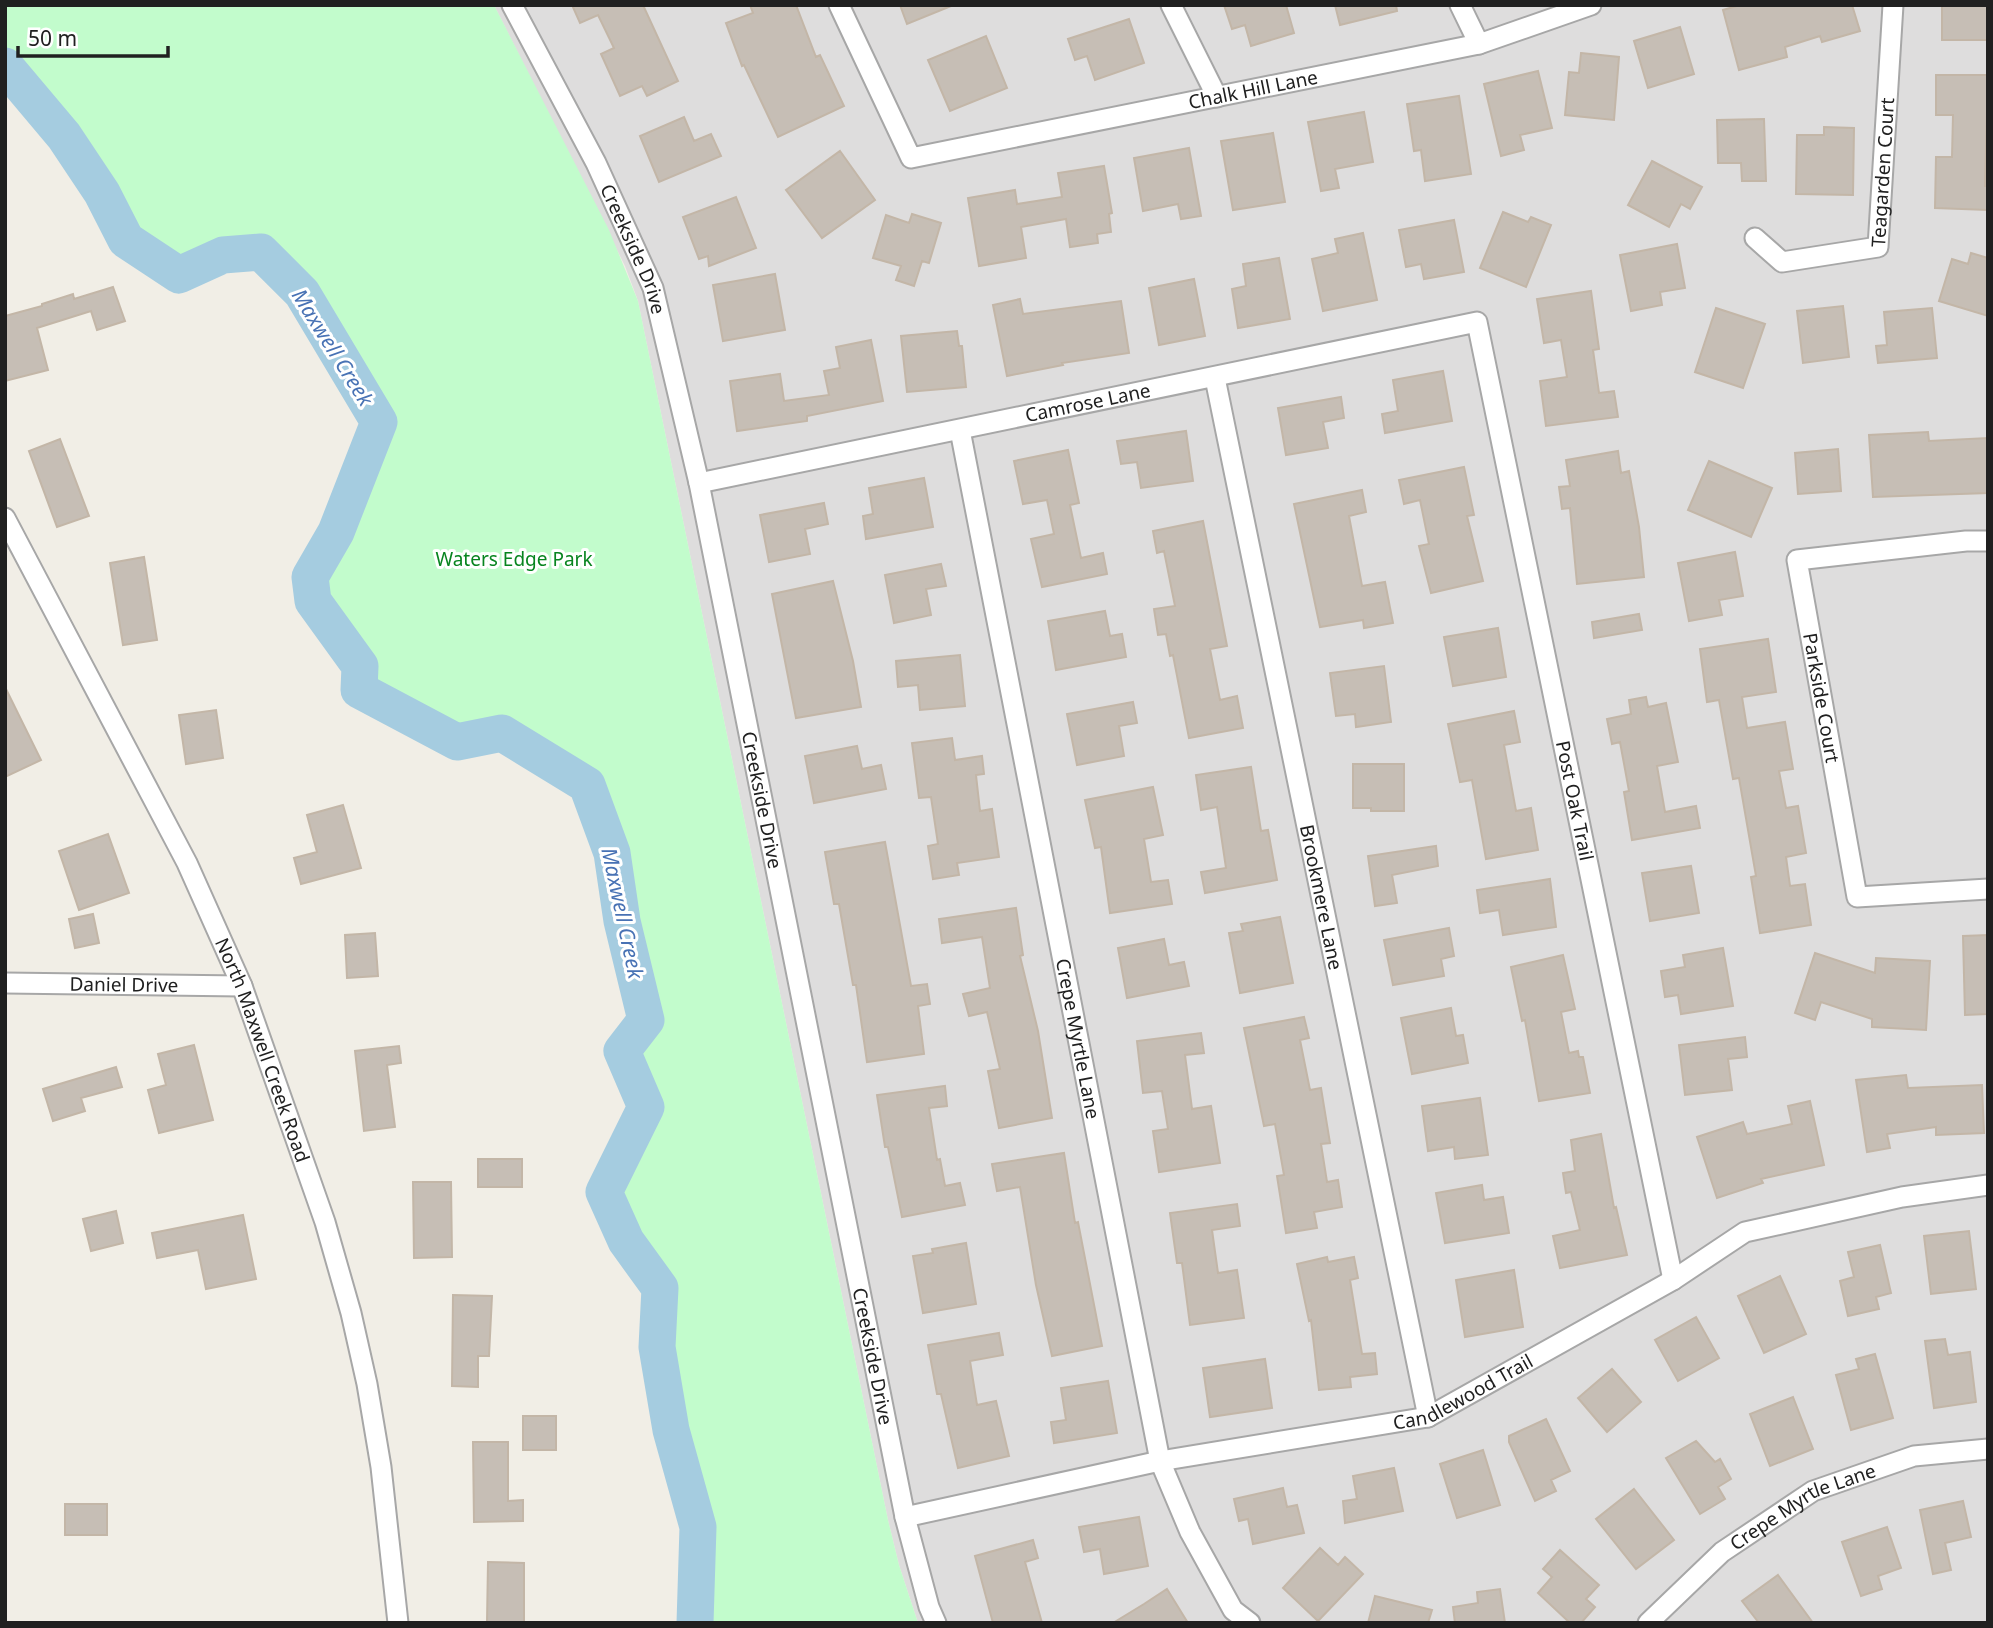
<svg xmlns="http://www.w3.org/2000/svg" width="1993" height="1628" font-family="'Noto Sans',sans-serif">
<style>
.residential{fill:#dedddd}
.park{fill:#c2fccc}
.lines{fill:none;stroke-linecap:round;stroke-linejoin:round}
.river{stroke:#a5cce0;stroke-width:37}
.building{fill:#c6beb5;stroke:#c3b6a7;stroke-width:2}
.street-casing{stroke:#a7a7a7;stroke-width:23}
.street{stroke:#fff;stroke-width:19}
.labels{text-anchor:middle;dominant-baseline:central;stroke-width:6;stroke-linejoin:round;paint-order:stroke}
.street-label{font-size:19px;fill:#202020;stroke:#fff}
.park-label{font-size:19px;fill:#07841f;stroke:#fff}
.water-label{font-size:21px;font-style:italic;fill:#4872b4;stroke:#fff}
</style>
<rect width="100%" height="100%" fill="#f1eee6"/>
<!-- residential -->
<path class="residential" d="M494 5H1988V1623H918L899 1565 888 1520 638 301 625 266Z"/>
<!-- park -->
<path class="park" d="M5 5H494L609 230 638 301 888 1520 899 1565 918 1623H696L698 1527 671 1430 657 1347 660 1288 626 1241 604 1192 646 1107 622 1051 646 1020 622 921 612 853 587 786 502 733 457 742 359 690 360 666 313 601 310 577 336 532 379 422 302 293 261 252 223 255 179 275 126 240 102 193 64 136 5 66Z"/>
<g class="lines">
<!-- river -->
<path class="river" d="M5 66 64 136 102 193 126 240 179 275 223 255 261 252 302 293 379 422 336 532 310 577 313 601 360 666 359 690 457 742 502 733 587 785 612 853 622 921 646 1020 622 1051 646 1107 604 1192 626 1241 660 1288 657 1347 671 1430 698 1527 695 1623"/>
</g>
<!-- building -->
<path class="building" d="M572 5H643L678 81 647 96 642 86 620 96 601 54 614 48 598 15 580 23Z
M750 5H796L816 57 820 55 844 106 778 137 744 65 742 66 726 23 753 13Z
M900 5H951V6L907 24Z
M1224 5H1286L1294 33 1251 46 1245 25 1232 29Z
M1335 5H1396L1397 11 1340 25Z
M1740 5H1852L1860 31 1822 42 1820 36 1785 47 1787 57 1739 70 1723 10Z
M1942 5H1988V40H1942Z
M1129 19 1144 63 1095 80 1087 56 1075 60 1068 39Z
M1680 27 1694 74 1648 88 1634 41Z
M986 36 1007 88 950 111 928 60Z
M1581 53 1619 57 1614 120 1565 115 1569 72 1579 73Z
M1538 71 1552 128 1520 135 1524 150 1501 156 1484 84Z
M1936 75H1988L1985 186H1988V210L1935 208 1936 157H1952L1953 115H1936Z
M1459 96 1471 174 1425 181 1421 150 1414 151 1407 104Z
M1364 112 1373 162 1335 169 1339 188 1321 191 1308 122Z
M684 117 694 141 711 134 721 156 659 182 640 136Z
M1764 119 1766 181H1742L1741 163H1718L1717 120Z
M1824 127 1854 128 1853 195 1796 194 1797 135H1824Z
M1273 133 1285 202 1233 210 1221 141Z
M1189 148 1201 216 1181 219 1178 204 1143 211 1134 158Z
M840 151 875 200 822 238 786 190Z
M1652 161 1702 187 1690 209 1681 204 1669 227 1628 205Z
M1104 166 1112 213 1109 214 1111 232 1097 234 1098 243 1070 247 1066 219 1021 227 1026 258 979 266 968 198 1015 190 1017 204 1062 197 1058 173Z
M736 197 756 248 709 266 708 256 699 259 683 217Z
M1503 212 1528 222 1531 217 1551 225 1526 287 1480 268Z
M912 214 941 223 929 263 922 261 914 286 896 280 901 266 873 258 886 215 909 223Z
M1454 220 1464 272 1424 279 1421 264 1406 267 1399 230Z
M1363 233 1377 300 1323 311 1312 259 1338 253 1335 239Z
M1677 244 1685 288 1660 292 1662 305 1631 311 1620 255Z
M1971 253 1988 258V316L1939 301 1952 259 1968 264Z
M1279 258 1290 319 1238 328 1232 289 1246 286 1243 264Z
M775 274 785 330 723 341 713 285Z
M1194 279 1205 336 1159 345 1149 288Z
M113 287 125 321 97 330 91 311 37 328 48 370 5 381V316L42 306V304L73 294 74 299Z
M1591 291 1599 349 1593 350 1599 393 1614 391 1618 417 1546 426 1540 381 1567 377 1561 340 1544 343 1537 299Z
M1020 299 1023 314 1121 301 1129 353 1062 363 1063 365 1007 376 993 305Z
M1843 306 1849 357 1803 363 1797 311Z
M1716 308 1765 324 1743 388 1695 372Z
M1932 308 1937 358 1878 363 1876 346 1887 345 1884 312Z
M957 331 959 346H962L966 387 907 392 901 336Z
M871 340 883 401 807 416V421L737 431 730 381 780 374 784 401 829 395 824 371 840 368 836 347Z
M1443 371 1452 421 1385 433 1382 414 1398 411 1393 380Z
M1341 397 1344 418 1323 422 1328 448 1286 455 1278 408Z
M1186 431 1193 481 1141 488 1137 462 1121 464 1117 441Z
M1928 432 1929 441 1988 438V493L1873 497 1869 435Z
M60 439 89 516 57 527 29 451Z
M1838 449 1841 491 1798 494 1795 453Z
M1068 450 1079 503 1070 505 1081 558 1103 553 1107 574 1042 587 1031 539 1054 534 1047 500 1023 504 1014 461Z
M1618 451 1621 473 1629 471 1639 527 1644 577 1577 584 1570 508 1562 509 1559 487 1570 486 1566 460Z
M1709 461 1772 488 1751 537 1688 510Z
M1464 467 1474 515 1467 516 1483 581 1431 593 1419 546 1429 544 1420 500 1404 504 1399 480Z
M924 478 933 527 866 539 863 516 873 514 869 488Z
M1362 490 1366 512 1349 516 1362 586 1385 582 1393 623 1364 628 1363 620 1320 627 1294 504Z
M824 503 828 524 805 529 810 554 769 562 760 515Z
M1203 521 1227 646 1210 649 1220 700 1237 696 1243 728 1189 738 1173 655 1170 656 1166 634 1158 635 1154 609 1175 606 1164 551 1157 553 1153 531Z
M1735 552 1743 596 1719 600 1722 615 1689 621 1678 563Z
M144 557 157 640 123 645 110 563Z
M941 564 946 586 926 589 931 615 894 623 885 575Z
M833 581 853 661 861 707 796 718 772 594Z
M1105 611 1110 636 1122 634 1126 657 1056 670 1048 621Z
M1639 614 1642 630 1594 638 1592 622Z
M1498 628 1506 677 1453 686 1444 637Z
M1768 639 1776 692 1742 697 1747 728 1785 722 1793 769 1779 771 1786 808 1798 806 1806 853 1786 857 1790 886 1805 884 1811 925 1760 933 1751 877 1756 876 1739 778 1733 779 1719 700 1707 702 1700 649Z
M960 655 965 706 920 710 918 685 898 687 896 661Z
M1384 666 1391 722 1356 727 1355 714 1336 716 1330 673Z
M5 687 41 760 5 777Z
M1646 697 1648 707 1666 703 1678 762 1657 766 1665 812 1696 806 1700 828 1632 840 1624 792 1629 791 1620 742 1612 744 1607 719 1631 714 1629 700Z
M1133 702 1137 723 1119 726 1124 756 1077 765 1067 714Z
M216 710 223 758 186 764 179 715Z
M1514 711 1520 742 1504 745 1516 811 1531 808 1538 850 1486 859 1472 780 1460 782 1448 724Z
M952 738 955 760 982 756 984 774 976 775 980 811 992 809 999 857 957 863 959 875 933 879 928 846 938 844 931 797 919 798 912 743Z
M857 746 862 769 881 765 886 789 814 803 805 756Z
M1353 764H1404V811H1371V808H1353Z
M1251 767 1261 831 1268 830 1277 880 1205 893 1201 872 1226 868 1217 807 1201 810 1196 775Z
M1153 787 1163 835 1144 839 1151 882 1168 880 1172 904 1110 913 1101 847 1095 848 1085 800Z
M343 805 361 868 301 884 294 858 317 852 307 815Z
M108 834 129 893 79 910 59 851Z
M885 842 911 986 927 984 930 1004 918 1006 924 1054 867 1062 856 985H853L839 904H834L825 852Z
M1436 846 1438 866 1392 875 1397 903 1375 906 1368 856Z
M1691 866 1699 913 1650 921 1642 873Z
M1550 879 1556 927 1503 935 1499 910 1480 913 1477 890Z
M1016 908 1023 955 1020 956 1038 1031 1052 1118 999 1128 988 1071 1000 1069 987 1012 969 1016 963 994 990 988 982 937 942 943 939 919Z
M93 914 99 943 75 948 69 919Z
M1280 917 1293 983 1240 993 1229 933 1243 931 1241 924Z
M1449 928 1454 956 1441 959 1444 976 1393 985 1384 940Z
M375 933 378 976 347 978 345 935Z
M1988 935V1014L1965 1015 1963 936Z
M1164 939 1169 965 1184 962 1189 986 1127 998 1118 948Z
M1723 948 1733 1006 1681 1014 1678 995 1665 997 1661 971 1685 967 1683 955Z
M1815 953 1875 973 1876 958 1930 961 1926 1030 1872 1027V1019L1821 1002 1815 1020 1795 1013Z
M1563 955 1575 1009 1561 1012 1569 1053 1578 1051 1579 1057H1583L1590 1093 1539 1101 1525 1020 1522 1021 1511 967Z
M1451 1008 1456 1036 1463 1035 1468 1063 1412 1074 1401 1018Z
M1304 1017 1309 1038 1300 1040 1310 1090 1321 1088 1330 1143 1321 1144 1327 1182 1338 1180 1342 1207 1314 1212 1317 1228 1286 1233 1277 1176 1284 1175 1275 1124 1264 1126 1244 1028Z
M1201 1033 1204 1053 1185 1055 1192 1109 1211 1106 1220 1163 1159 1172 1153 1131 1168 1129 1162 1091 1143 1093 1137 1041Z
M1745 1037 1747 1057 1728 1059 1732 1090 1685 1095 1679 1045Z
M194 1045 213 1120 159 1133 148 1090 166 1085 158 1054Z
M399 1046 401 1063 387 1065 395 1127 364 1131 355 1051Z
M116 1067 122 1087 81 1098 85 1111 53 1121 43 1089Z
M1906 1075 1908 1088 1982 1085 1984 1133 1936 1135V1127L1887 1134 1890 1148 1867 1152 1856 1080Z
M945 1086 947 1106 929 1108 937 1160 940 1159 945 1186 960 1183 965 1205 902 1217 888 1147H885L877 1095Z
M1480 1098 1488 1155 1455 1159 1454 1147 1428 1151 1422 1106Z
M1810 1101 1824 1165 1761 1179 1763 1183 1717 1198 1697 1137 1743 1122 1747 1134 1792 1124 1788 1106Z
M1601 1134 1614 1208 1616 1207 1627 1255 1560 1268 1553 1236 1580 1230 1571 1192 1566 1193 1563 1173 1575 1171 1571 1140Z
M1064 1153 1075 1223 1078 1222 1102 1346 1052 1356 1036 1285 1020 1187 997 1191 992 1164Z
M478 1159H522V1187H478Z
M413 1182H451L452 1257 414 1258Z
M1482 1185 1484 1200 1503 1197 1509 1233 1445 1243 1436 1193Z
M1237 1204 1240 1226 1212 1230 1218 1273 1237 1270 1244 1318 1190 1325 1182 1263H1177L1170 1213Z
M116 1211 123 1243 91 1251 83 1219Z
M243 1215 256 1279 206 1289 198 1250 157 1258 152 1233Z
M1969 1231 1976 1289 1931 1294 1924 1236Z
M966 1243 976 1304 923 1313 913 1256 933 1253 932 1249Z
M1880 1245 1891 1293 1876 1297 1879 1309 1848 1316 1840 1281 1854 1277 1848 1252Z
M1327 1257 1328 1262 1354 1257 1358 1278 1350 1280 1362 1354 1375 1353 1377 1374 1350 1377 1351 1387 1319 1390 1311 1320 1309 1321 1297 1264Z
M1514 1270 1523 1327 1465 1337 1456 1280Z
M1780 1276 1806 1334 1764 1353 1738 1296Z
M453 1295 492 1296 489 1356H478V1387L452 1386Z
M1696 1317 1719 1358 1678 1381 1655 1340Z
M999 1333 1003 1355 970 1361 977 1405 996 1401 1009 1456 958 1468 941 1394H937L928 1345Z
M1945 1339 1948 1355 1970 1352 1976 1402 1934 1408 1925 1341Z
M1875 1354 1893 1418 1851 1430 1836 1375 1859 1369 1856 1359Z
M1265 1359 1272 1408 1210 1417 1203 1368Z
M1612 1369 1641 1402 1607 1432 1578 1398Z
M1108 1381 1117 1433 1054 1443 1051 1422 1066 1420 1061 1388Z
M1793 1397 1813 1449 1770 1466 1750 1414Z
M523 1416H556V1450H523Z
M1546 1419 1570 1471 1551 1480 1556 1491 1535 1501 1509 1442V1436Z
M1696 1441 1715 1462 1720 1459 1731 1479 1718 1487 1725 1499 1700 1514 1666 1458Z
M473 1442H508V1501L523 1500V1521L474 1522Z
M1483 1450 1500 1505 1457 1518 1440 1464Z
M1394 1468 1403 1511 1345 1523 1343 1501 1357 1499 1353 1476Z
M1283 1488 1287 1507 1297 1505 1304 1533 1253 1544 1248 1519 1239 1521 1234 1499Z
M1634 1489 1674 1540 1636 1569 1596 1519Z
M1963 1501 1971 1537 1945 1543 1951 1570 1933 1574 1920 1510Z
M65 1504H107V1535H65Z
M1139 1517 1148 1566 1104 1574 1100 1549 1084 1552 1079 1527Z
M1887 1527 1901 1568 1878 1576 1882 1589 1861 1596 1842 1542Z
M1033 1540 1038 1558 1025 1562 1042 1623H993L975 1556Z
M1320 1548 1338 1565 1345 1557 1363 1574 1318 1621 1283 1588Z
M1560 1550 1599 1585 1586 1599 1595 1607 1581 1623H1570L1538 1593 1552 1577 1543 1569Z
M488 1562 524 1563V1623H487Z
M1778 1575 1813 1623H1759L1742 1601Z
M1167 1589 1188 1623H1113L1144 1604Z
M1500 1589 1505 1623H1455L1453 1607 1478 1603 1477 1592Z
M1375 1596 1432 1610 1428 1623H1368Z"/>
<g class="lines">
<defs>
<g id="street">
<path id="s1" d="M512 5 596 163 653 288 699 483 905 1517 929 1607 936 1623"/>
<path id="s2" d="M839 5 911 158 1479 44 1591 5"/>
<path d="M1171 5 1217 97"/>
<path d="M1460 5 1479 44"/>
<path id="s3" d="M1755 238 1782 262 1878 247 1893 5"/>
<path id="s4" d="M1215 378 1428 1417"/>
<path id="s5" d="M960 430 1160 1461 1190 1532 1233 1610 1250 1623"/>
<path id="s6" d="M699 483 1477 322 1673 1280"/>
<path id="s7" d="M5 518 187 863 242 986 325 1222 351 1313 367 1384 381 1467 398 1623"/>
<path id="s8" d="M1988 541H1966L1797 560 1857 897 1988 889"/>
<path id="s9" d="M5 983 242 986"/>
<path id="s10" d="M905 1517 1160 1461 1428 1417 1673 1280 1745 1232 1902 1197 1988 1185"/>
<path id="s11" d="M1648 1623 1722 1552 1813 1491 1914 1456 1988 1449"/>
</g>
</defs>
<!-- street casing -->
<use href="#street" class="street-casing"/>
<!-- street -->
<use href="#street" class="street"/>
</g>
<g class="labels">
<!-- street labels -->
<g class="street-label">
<text stroke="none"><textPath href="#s2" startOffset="518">Chalk Hill Lane</textPath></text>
<text stroke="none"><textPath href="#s3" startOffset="208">Teagarden Court</textPath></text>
<text stroke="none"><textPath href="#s1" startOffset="273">Creekside Drive</textPath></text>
<text stroke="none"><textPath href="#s6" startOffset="397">Camrose Lane</textPath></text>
<text stroke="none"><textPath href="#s8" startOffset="332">Parkside Court</textPath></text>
<text stroke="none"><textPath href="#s1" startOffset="840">Creekside Drive</textPath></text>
<text stroke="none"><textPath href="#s6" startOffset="1283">Post Oak Trail</textPath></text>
<text stroke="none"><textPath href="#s4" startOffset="530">Brookmere Lane</textPath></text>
<text stroke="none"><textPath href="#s9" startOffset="119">Daniel Drive</textPath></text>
<text stroke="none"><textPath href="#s5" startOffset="620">Crepe Myrtle Lane</textPath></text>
<text stroke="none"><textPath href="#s7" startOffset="592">North Maxwell Creek Road</textPath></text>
<text stroke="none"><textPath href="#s1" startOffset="1407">Creekside Drive</textPath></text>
<text stroke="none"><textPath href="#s10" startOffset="574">Candlewood Trail</textPath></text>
<text stroke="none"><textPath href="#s11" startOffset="196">Crepe Myrtle Lane</textPath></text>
</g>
<!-- park labels -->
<g class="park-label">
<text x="514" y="559">Waters Edge Park</text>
</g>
<!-- water labels -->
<g class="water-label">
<text transform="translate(333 347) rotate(58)">Maxwell Creek</text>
<text transform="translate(623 913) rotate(78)">Maxwell Creek</text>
</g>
</g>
<!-- border -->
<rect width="1993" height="1628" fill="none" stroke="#202020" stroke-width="14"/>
<!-- scale -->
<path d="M18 46v10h150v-10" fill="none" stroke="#202020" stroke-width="3.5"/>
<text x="28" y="46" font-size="21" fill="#202020" stroke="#ffffff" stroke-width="5" paint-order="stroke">50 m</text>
</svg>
